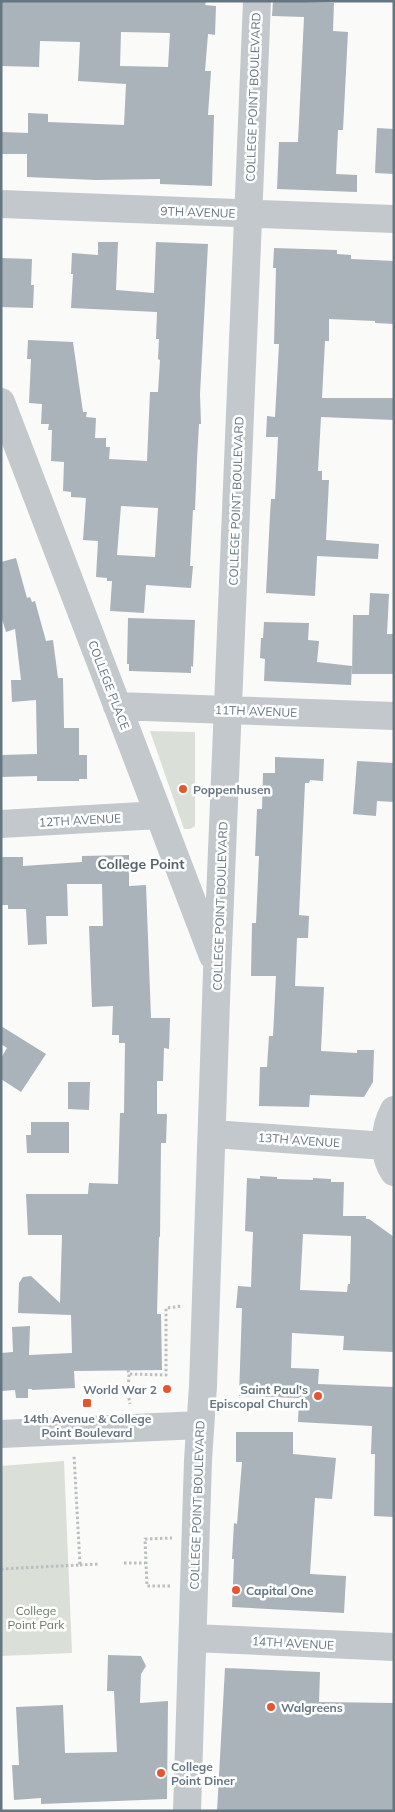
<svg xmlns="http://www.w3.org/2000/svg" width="395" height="1812" font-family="Mulish,sans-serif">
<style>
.green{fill:#dadfd7}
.building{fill:#aab3b9;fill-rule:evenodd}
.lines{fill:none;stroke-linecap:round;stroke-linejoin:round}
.path{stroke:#bbbfc2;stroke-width:3;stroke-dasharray:2.5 2.5;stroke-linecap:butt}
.minor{stroke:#c3c8cc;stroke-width:28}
.poi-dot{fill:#e4572e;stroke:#fff;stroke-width:2}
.labels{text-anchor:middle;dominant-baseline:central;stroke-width:5;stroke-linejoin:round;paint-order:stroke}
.street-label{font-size:12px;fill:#657683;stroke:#fff}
.poi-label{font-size:12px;font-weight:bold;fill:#657683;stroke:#fff;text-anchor:start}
.park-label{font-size:12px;fill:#687a64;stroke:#fff}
.neighbourhood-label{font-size:14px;font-weight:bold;fill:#57646e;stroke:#fff}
</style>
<rect width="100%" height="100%" fill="#fafaf8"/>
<!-- green -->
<path class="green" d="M150 731 195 732V826L190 829H184Z
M64 1461 72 1653 1 1656V1466Z"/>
<!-- building -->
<path class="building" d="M1 1H194L206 2 205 5 216 6 215 35 208 34 205 71H211L208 115H214L212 186 160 184V179L96 180 27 177V154H2V132L28 133V113L48 114V122L124 125 126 84 78 81 80 42 40 41 39 67 1 66ZM121 32 170 33 168 67 120 66Z
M273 1 334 3 333 31 348 32 343 130H338L336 174 357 175V192L277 189 279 142H298L304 17 272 16Z
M377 128 394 129V174L375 173Z
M98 242H118L116 290 154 293 156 242 208 244 200 394 201 424H199L197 460 195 510H193L191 546 190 566H193L191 588 146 585 144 613 110 611 112 581H107V578L96 577 98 541 83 540 86 498 71 497V492L63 491 64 462 51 461 52 430H48L49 424H41L42 404 29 403 31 359H27L28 340 73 342 83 412H87L86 417 96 418 95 438H106V447H110L109 459 147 461 150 392H158L160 360 158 359 159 339H156L157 312 71 308 73 274H71L72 253 98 255ZM121 506 158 508 155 557 117 555Z
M274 248 337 250V254L351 255V259L394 261V324L375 323V321L329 319V341H325L322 398H394V420L321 417 318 471H322V480H329L326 540 379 544 378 559 317 556 315 596 266 593 270 515 271 499H275L278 437H266L267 416 275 417 279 344H274L276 268H273Z
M1 258 32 259 31 285H34L33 308 1 307Z
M16 558 27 598 30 597 32 602 35 601 46 641 53 640 58 678H63L64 728H79V755H87V779H79V781H37V776L1 777V755L37 754 36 700 12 702 11 680H21L15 629 6 632 1 616V562Z
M370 593 389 594 387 634H394V674H352L353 615H369Z
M128 618 195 620 193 667 191 666V673L129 671V664H127Z
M264 622 309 623 308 640 319 641 317 662 352 666 351 685 264 681 265 659 260 658 261 638H263Z
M275 757 324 759 323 781 310 780 309 783H305L299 915 309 916 308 938H297L295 986 324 987 321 1051 357 1053V1050H374L373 1082 364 1097 310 1095 309 1107 259 1106 260 1067H267L269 1036H273L276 976H251L252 923H256L259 856H255L257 809H262L263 773H275Z
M357 761 394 763V802L377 801 376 816 353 814Z
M129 855V886L146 885 151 1018H170L169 1049 164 1048 163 1081H157V1114H167L166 1143H161L160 1237H159L157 1314H161L162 1370 74 1371 75 1388 32 1390V1389H28V1398H16L15 1390 1 1391V1353L13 1352 12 1327 30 1326 29 1355 72 1353 71 1315 18 1313 19 1283 23 1277 31 1276 60 1303 62 1235H28L26 1194H88L89 1183 118 1184 120 1113H124L125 1043H119V1035H112L113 1006 92 1007 89 926H103L102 884H67L68 916H46L47 944 28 945 26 909H8V905H2L1 857H23V866L82 862V856Z
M1 1026 46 1054 21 1092 1 1079V1058L7 1048 1 1044Z
M68 1082H90L89 1110 68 1109Z
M31 1122H69V1153H27L26 1135H31Z
M260 1176 277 1177V1179L313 1180V1178L331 1179V1182H344L343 1216H366V1219H369L394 1237V1352L343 1350 344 1336 292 1333 291 1368 319 1369 318 1384 394 1387V1517L374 1516 375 1454H371L372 1426 298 1422 299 1398 239 1396 242 1308H236L238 1286 251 1287 253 1232 245 1231 247 1178 260 1179ZM303 1234 351 1236 350 1284H348L347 1292 300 1290Z
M236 1432H293V1454L336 1458 332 1499 315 1498 310 1574 346 1576 344 1613 232 1607 234 1559H232L234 1523 237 1524 242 1462H236Z
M108 1655 141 1656 146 1666 141 1674 140 1703 168 1701 167 1799 41 1804V1798L14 1800 12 1765H19L16 1707 63 1705 65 1753 117 1752 114 1691H107Z
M225 1668 320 1672 319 1702 394 1703V1811H217Z"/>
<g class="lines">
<!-- path -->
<path class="path" d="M128 1370 129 1374 166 1375V1308L183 1306
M128 1392 129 1374
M128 1393 130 1404
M124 1563H145
M80 1565 100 1564
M1 1569 80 1565 74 1455
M170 1586H147L145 1539 172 1538"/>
<!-- minor -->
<path class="minor" d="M1 204 394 219
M1 402 213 956
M117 706 394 716
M1 824 159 815
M394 1110C384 1128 382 1154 394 1172
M213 1134 386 1146
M1 1434 200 1425
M193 1638 394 1647
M187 1811 198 1460 203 1386 217 972 257 1"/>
</g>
<!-- markers -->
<g class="poi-dot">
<circle cx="183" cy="789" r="5"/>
<circle cx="167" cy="1389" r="5"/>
<circle cx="318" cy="1396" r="5"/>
<rect x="82" y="1398" width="10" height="10" rx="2.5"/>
<circle cx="236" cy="1590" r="5"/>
<circle cx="271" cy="1707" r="5"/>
<circle cx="161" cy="1773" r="5"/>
</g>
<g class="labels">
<!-- street labels -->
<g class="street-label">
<text transform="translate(253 97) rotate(-88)">COLLEGE POINT BOULEVARD</text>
<text transform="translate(198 212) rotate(2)">9TH AVENUE</text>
<text transform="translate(236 501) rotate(-88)">COLLEGE POINT BOULEVARD</text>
<text transform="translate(109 685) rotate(69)">COLLEGE PLACE</text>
<text transform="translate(256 711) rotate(2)">11TH AVENUE</text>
<text transform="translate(80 820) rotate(-3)">12TH AVENUE</text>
<text transform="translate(220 906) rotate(-88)">COLLEGE POINT BOULEVARD</text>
<text transform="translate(299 1140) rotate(4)">13TH AVENUE</text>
<text transform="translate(197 1505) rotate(-88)">COLLEGE POINT BOULEVARD</text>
<text transform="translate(293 1643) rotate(3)">14TH AVENUE</text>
</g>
<!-- poi labels -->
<g class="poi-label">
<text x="193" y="789">Poppenhusen</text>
<text x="157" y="1389" text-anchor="end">World War 2</text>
<text x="308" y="1389" text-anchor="end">Saint Paul's<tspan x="308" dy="14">Episcopal Church</tspan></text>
<text x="87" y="1418" text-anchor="middle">14th Avenue &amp; College<tspan x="87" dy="14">Point Boulevard</tspan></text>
<text x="246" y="1590">Capital One</text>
<text x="281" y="1707">Walgreens</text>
<text x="171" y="1766">College<tspan x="171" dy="14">Point Diner</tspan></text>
</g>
<!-- park labels -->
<g class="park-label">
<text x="36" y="1610">College<tspan x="36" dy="14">Point Park</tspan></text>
</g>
<!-- neighbourhood labels -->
<g class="neighbourhood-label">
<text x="141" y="864">College Point</text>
</g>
</g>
<!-- border -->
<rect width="395" height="1812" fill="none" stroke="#657683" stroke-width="5"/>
</svg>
